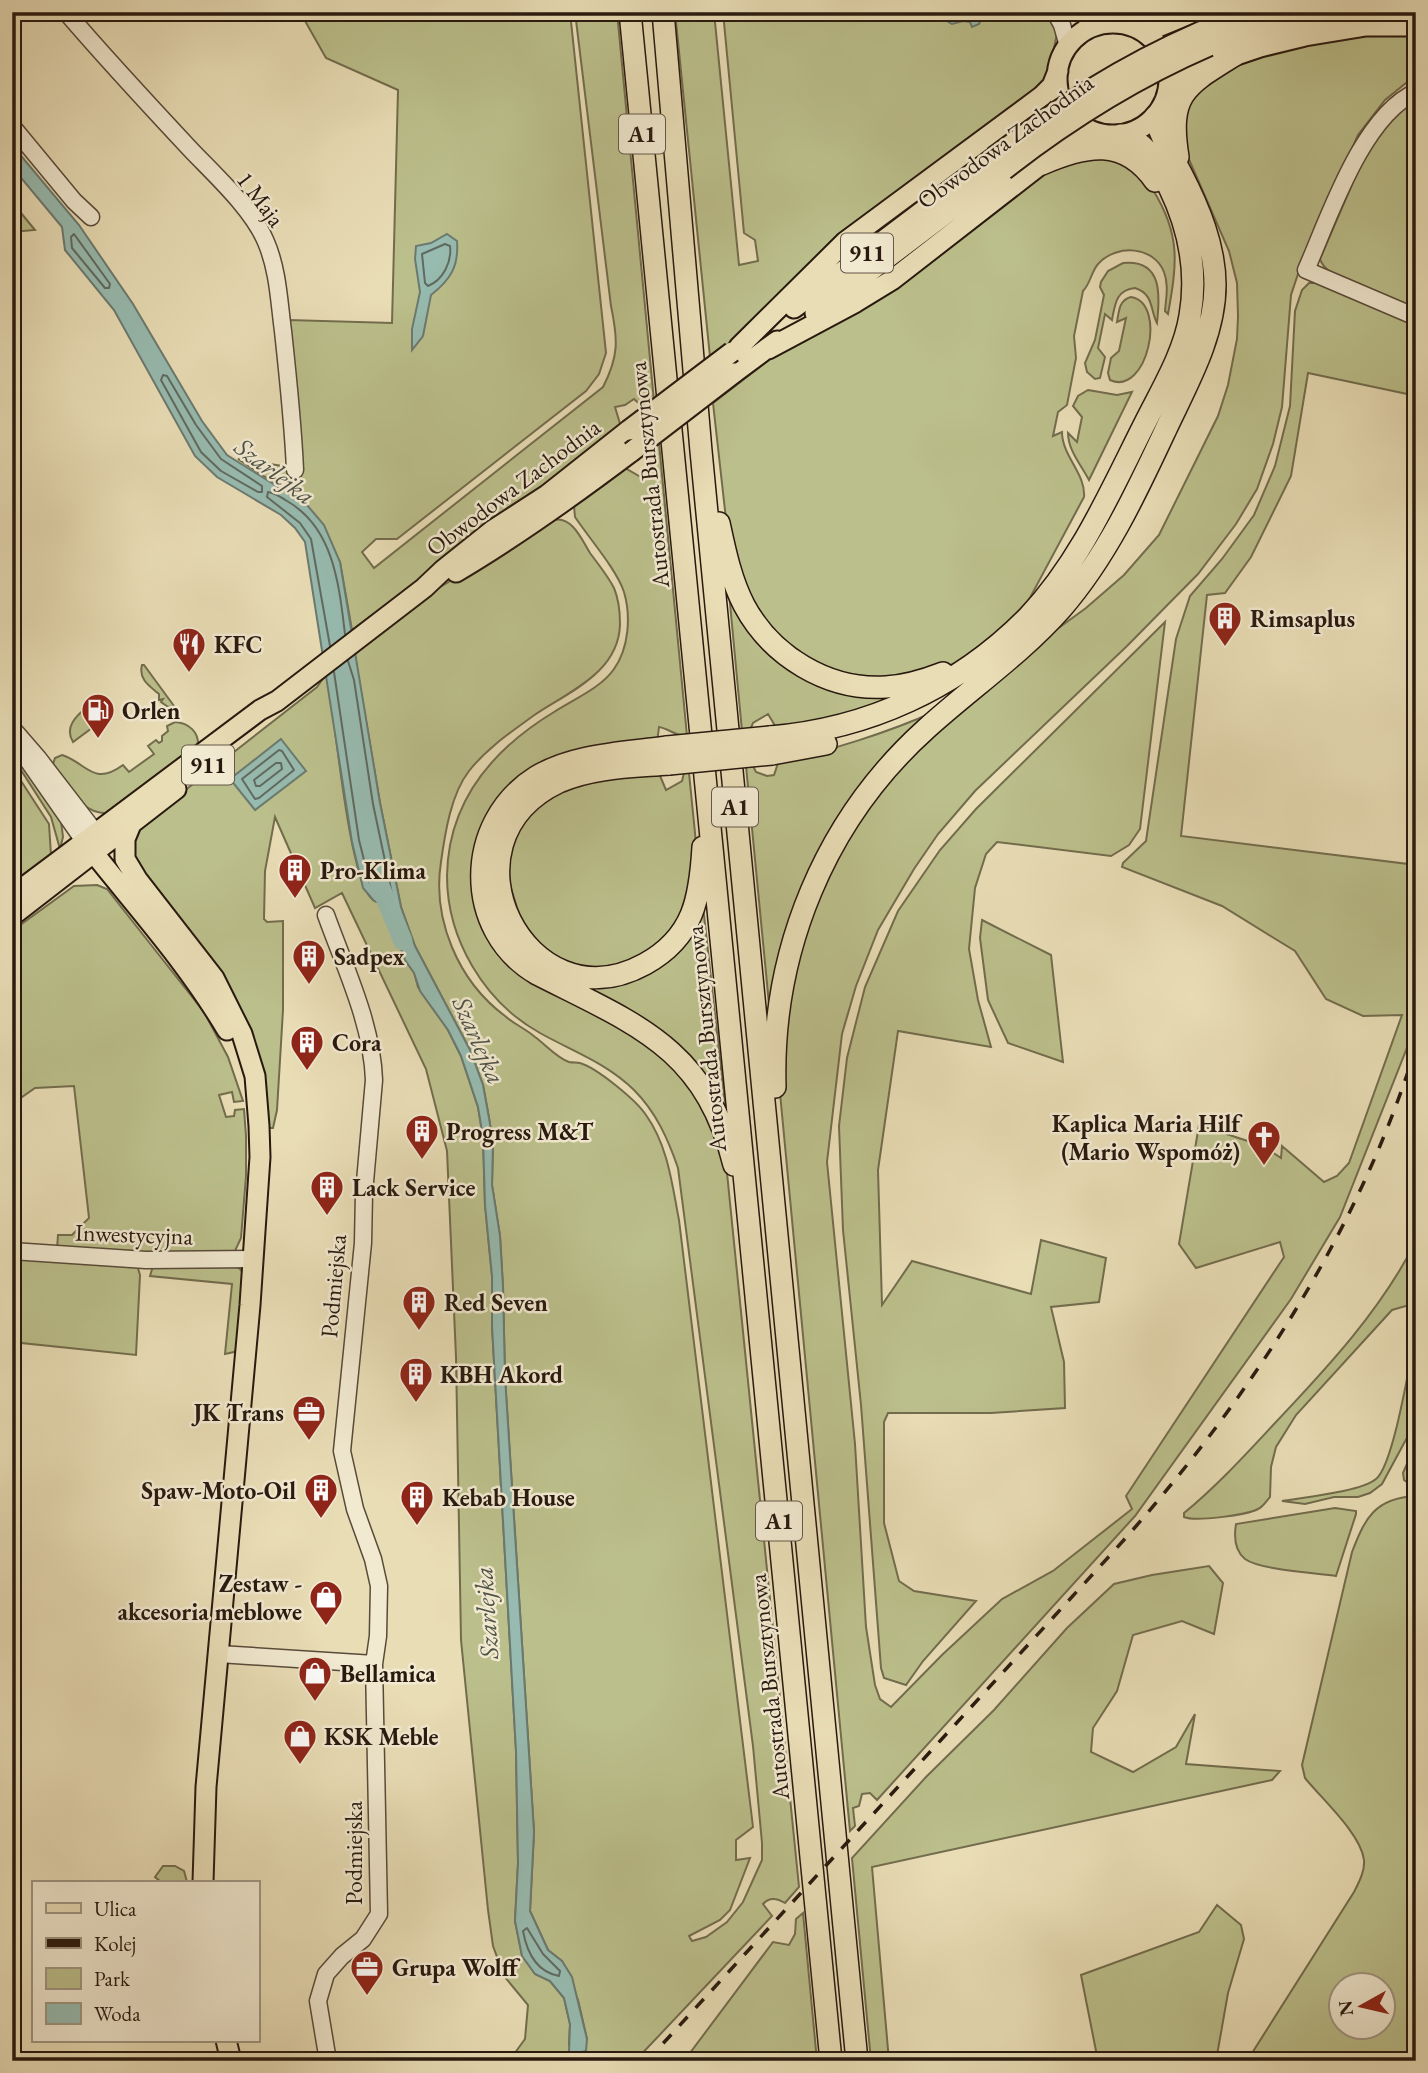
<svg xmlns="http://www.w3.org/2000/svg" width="1428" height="2073" font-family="'EB Garamond',serif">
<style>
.green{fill:#bbbf8b;stroke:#726c4d;stroke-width:2;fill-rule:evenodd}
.water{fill:#97bbb0;stroke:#6b7a70;stroke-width:2}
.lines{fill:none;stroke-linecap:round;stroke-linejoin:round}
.shore{stroke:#606a60;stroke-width:2}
.river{stroke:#97bbb0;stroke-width:19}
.minor-casing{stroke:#584a39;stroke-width:19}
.major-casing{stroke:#28190f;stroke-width:23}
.highway-casing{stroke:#28190f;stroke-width:24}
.minor{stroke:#f1e9d0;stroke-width:16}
.major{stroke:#e9ddb6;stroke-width:19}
.highway{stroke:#e9ddb6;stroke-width:21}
.rail{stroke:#28190f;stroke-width:3.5;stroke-dasharray:12 12;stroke-linecap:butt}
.major-bridge-casing{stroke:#28190f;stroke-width:23;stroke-linecap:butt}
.highway-bridge-casing{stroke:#28190f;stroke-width:24;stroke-linecap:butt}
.major-bridge{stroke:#e9ddb6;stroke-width:19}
.highway-bridge{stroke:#e9ddb6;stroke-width:21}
.labels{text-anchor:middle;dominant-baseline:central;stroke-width:5;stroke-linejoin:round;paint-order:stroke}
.shield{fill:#f1e9d0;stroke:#645749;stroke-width:2}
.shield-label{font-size:23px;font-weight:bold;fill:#28190f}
.street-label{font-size:24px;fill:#28190f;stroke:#f1e9d0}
.poi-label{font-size:24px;font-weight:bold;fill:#28190f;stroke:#f1e9d0;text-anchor:start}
.water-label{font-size:26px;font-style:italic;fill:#4f5247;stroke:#f1e9d0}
</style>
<rect width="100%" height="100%" fill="#e9ddb6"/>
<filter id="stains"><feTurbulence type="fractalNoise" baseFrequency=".00286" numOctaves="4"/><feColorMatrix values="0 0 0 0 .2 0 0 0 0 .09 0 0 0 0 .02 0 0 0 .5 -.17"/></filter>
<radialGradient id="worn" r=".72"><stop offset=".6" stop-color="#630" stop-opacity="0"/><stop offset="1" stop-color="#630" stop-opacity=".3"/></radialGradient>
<!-- green -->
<path class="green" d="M300 12H570L606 353 599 374 586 391 397 539H376L362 552 374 568 603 387C619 356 618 340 611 306L575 12H617L654 401 645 409 634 399 625 405 615 407 621 427 468 545 352 630 340 562 307 505 238 459 302 469 289 320 392 323 398 90 326 58Z
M675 12H714L739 265 758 261 755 240 744 233 723 12H1049L1057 33 1051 65 1043 86 749 329 710 357Z
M1416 30V78L1411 79 1385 100 1358 135 1302 262 1291 295 1282 407 1273 444 1257 489 1236 524 1198 574 1127 646 975 791 938 834 914 869 878 930 856 986 842 1034 827 1162 855 1444 866 1627 875 1685 880 1699 891 1707 942 1655 1002 1599 1053 1571 1132 1509 1126 1496 1284 1257 1280 1242 1196 1268 1179 1244 1199 1125 1263 1146 1281 1158 1282 1146 1324 1182 1337 1176 1349 1163 1402 1015 1363 1016 1326 999 1295 951 1222 906 1122 867 1123 863 1146 841 1176 639 1190 596 1222 559 1254 515 1275 466 1290 406 1295 311 1302 290 1309 283H1321L1416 323V371L1412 395 1308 373 1291 476 1251 557 1225 593 1207 595 1181 836 1416 865V1025L1340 1217 1291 1299 1135 1516 877 1800 870 1793 862 1794 859 1806 853 1808 855 1826 850 1831 780 1093 785 1003 817 890 888 775 1049 635 1086 608 1124 575 1159 535 1218 416 1228 385 1237 339 1238 316 1237 283 1229 251 1184 148 1182 114 1203 81 1254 57 1343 37Z
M1416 101V308C1394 302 1326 281 1320 259L1368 147 1386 121Z
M1106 156C1117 161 1132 164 1141 171 1146 175 1149 184 1153 190 1181 235 1177 264 1168 314L1165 311C1166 298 1169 285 1164 272 1154 246 1117 244 1099 263 1091 271 1091 283 1083 291L1074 336 1076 358 1067 405 1058 412 1053 436 1062 432C1062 456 1086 474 1084 497L1024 609 993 638 956 663 921 676 847 678 793 653 753 608 728 537 713 403 800 336 948 245 1059 163Z
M12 202 35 230 12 232Z
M1123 263C1163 259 1160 296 1157 323 1150 310 1154 294 1135 288 1116 290 1115 304 1112 320L1105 314 1098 348 1105 357 1100 378 1095 379 1087 372 1085 363 1095 340 1104 295 1100 287 1101 282 1108 271Z
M1131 297C1168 303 1147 397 1110 380L1108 373 1111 358 1119 351 1126 318 1117 322C1119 311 1119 300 1131 297Z
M1088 390 1117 395 1132 392 1089 480C1081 465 1068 450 1068 433L1077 442 1082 417 1073 406 1078 396Z
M659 443 687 736C677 737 670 729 659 727L657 743 544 766 483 916 649 1040 702 1098 726 1163 799 1887 785 1903C777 1898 769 1897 763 1904L772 1916 635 2061H509L525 2039 528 2005 504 1976 493 1946 488 1910 461 1640 456 1357 447 1151 426 1069 342 893 315 908 275 817 265 871 264 919 267 922 283 921V1010L277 1110 273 1128H269L258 1061 144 877C132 855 129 846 142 824L317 687 327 673C335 714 348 878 372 899 377 904 386 904 392 907V922L405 960 414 972 418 987 448 1030 461 1056 478 1107 483 1137 485 1205 492 1276V1326L516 1751 518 1863 515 1921 522 1955 535 1974 550 1981 564 1998 570 2024 569 2045 587 2039 578 2000 562 1961 548 1950 530 1911 534 1832 505 1377 503 1287 500 1236 492 1185 493 1143 489 1118 483 1085 470 1050 415 946 401 907 380 803 354 650 418 600 554 520C572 516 582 540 590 553 598 564 608 576 614 588 619 600 620 612 620 624 619 673 568 692 533 716 511 732 486 749 469 771 451 794 445 833 441 862 432 919 458 981 505 1016 514 1024 526 1029 535 1037 546 1045 557 1058 569 1062 573 1063 577 1062 580 1063 597 1068 636 1100 646 1115 668 1146 672 1184 679 1220L753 1827 736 1840V1860L750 1858 730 1910 720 1920 689 1936 692 1941 706 1937 727 1922 743 1902 762 1860V1843L753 1746 678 1168C668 1139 656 1112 634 1090 607 1063 572 1051 540 1033 484 1002 447 939 447 876 448 801 493 749 554 712 574 699 601 688 614 669 629 648 631 616 624 592 617 570 589 538 575 517L574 506 625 468 639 476 646 475 649 450Z
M729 593 779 657 904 698 776 732 774 724 768 714 753 723 750 730 742 731Z
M1165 622 1140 829 1129 845 1111 856 997 842 986 854 975 888 969 949 978 1000 991 1047 898 1031 878 1170 882 1305 912 1261 1031 1294 1041 1240 1106 1258 1099 1302 1051 1307 1064 1362 1065 1408 991 1413H888L884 1422V1523L899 1581 914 1591 976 1601 923 1661 906 1685 884 1678 881 1668 861 1405 843 1230 839 1126 847 1058 865 987 898 911 940 850 976 809Z
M142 665H144L174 706 168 707 161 702 163 699 159 700V694C151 687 138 680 142 665Z
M88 706 100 722 73 742C64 727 76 716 88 706Z
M936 711 843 820 771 1025 746 766H753L756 772 767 776 774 775 778 763C833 749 885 734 936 711Z
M175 722C189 723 199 732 198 746L110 813C82 816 67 786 52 767L55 758 62 755C87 763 93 787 123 765L129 772 154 754 148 746 156 740 159 743 162 741V736L168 731 167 726Z
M12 750 61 821 63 837 60 849 51 817 12 756Z
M12 767 49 824 51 855 12 885Z
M658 771 666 790 682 781 684 773H689L697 853 694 885 677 931 622 968 574 967 526 937 504 865 525 816 577 781Z
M97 885 107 889 204 1012 228 1057 243 1101 234 1102 232 1092 219 1095 226 1117 234 1116 235 1110 244 1109 246 1136V1176L241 1238 234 1253 154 1255 57 1249 58 1235H72L89 1218 74 1086 35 1088 12 1104V931L74 886Z
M703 906 726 1114 705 1082 558 976 619 983Z
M982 920 1051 955 1063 1062 1008 1043 988 1000 980 938Z
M1416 1241V1317L1414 1308 1409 1305 1392 1310 1296 1415 1276 1447 1271 1467 1270 1497C1267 1500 1263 1507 1258 1509 1247 1515 1195 1522 1184 1517V1513C1217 1486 1246 1454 1275 1423 1328 1367 1381 1310 1416 1241Z
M12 1257 137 1265 140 1275 136 1355 12 1342Z
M233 1265 240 1269 245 1275 241 1345 234 1352 225 1354 232 1284 150 1276 153 1266Z
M1416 1332V1421L1382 1484 1370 1493 1358 1497H1334L1305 1504 1282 1501C1304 1497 1360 1492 1376 1479 1394 1464 1410 1360 1416 1332Z
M1416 1443V1483H1408L1404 1480 1403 1473Z
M1416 1496V2061H1310L1302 2055H1298L1292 2061H1247L1354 1892C1359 1882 1365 1871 1364 1860 1361 1834 1322 1799 1305 1778L1302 1765 1352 1552C1365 1518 1375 1498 1416 1496ZM1340 1986H1382V2028H1340Z
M1335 1508 1356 1511V1514L1336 1576C1316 1573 1260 1570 1245 1559 1234 1550 1234 1536 1236 1524Z
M1209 1566 1223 1583 1214 1634 1182 1621 1133 1635 1117 1691 1093 1728 1091 1752 1133 1772 1176 1747 1195 1714 1186 1764 1280 1771 1272 1780 872 1867 889 2061H871L852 1858 926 1777 994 1710 1067 1628 1114 1584 1152 1575Z
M163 1866H175L184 1871 187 1882H161L155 1877Z
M1217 1905 1241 1925 1244 1939 1228 1993 1216 2061H1098L1081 1975 1199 1932Z
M803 1913 817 2061H684L773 1942 789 1945 795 1934 796 1919Z"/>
<!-- water -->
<path class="water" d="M930 12H981L983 16 979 24 972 27 970 22 963 21 952 24 945 20 932 17Z
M12 145 79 225 133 304 202 421 227 455 307 505 324 525 340 562 380 803 401 907 415 946 470 1050 483 1085 489 1118 493 1143 492 1185 500 1236 503 1287 505 1377 534 1832 530 1911 548 1950 562 1961 572 1977 587 2039 586 2051 571 2055 569 2052 570 2024 564 1998 550 1981 535 1974 522 1956 515 1921 518 1863 516 1751 492 1326V1276L485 1205 483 1137 478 1107 461 1056 448 1030 420 991 414 973 405 960 392 922V907L374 901 363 888 352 842 305 542 295 528 281 515 217 477 195 456 114 310 65 250 62 227 12 167Z
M447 234 457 241C459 267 450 280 431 295L423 336 412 350V329L420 292 415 259 416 246 431 243Z
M281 739 306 771 255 810 230 779Z"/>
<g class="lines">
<!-- shore -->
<path class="shore" d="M74 234 110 284 109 288H105L72 248 71 237Z
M445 244 450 246C452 262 443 280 428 286L425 283 422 254Z
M163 375 167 376 196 425 221 459 262 486V492H258L221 471 201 452 161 380Z
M330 646 311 539 300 523 267 497 268 492C274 493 281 497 287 501 334 528 339 585 345 634
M334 672 359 840 370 884 378 895 390 898 392 894 373 804 354 680 348 661
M279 750 282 751 294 770 259 798 255 799 242 779Z
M276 763H281L282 769 260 786H256L254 780Z
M527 1928 543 1954 560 1971 559 1976C537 1972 527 1953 523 1931Z"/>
<!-- river -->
<path class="river" d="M378 881 403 941"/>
<defs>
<path id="minor" d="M66 12C107 60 149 105 192 151 216 176 253 210 266 242 278 270 279 301 283 331 288 377 293 423 295 470
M1055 12 1062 25 1068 46
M1079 12 1091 21 1103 24
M1416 92C1362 116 1329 218 1306 270L1416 317
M12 126 74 201 91 217
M12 728 38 758 95 832
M20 749 84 841
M326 915C345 968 372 1023 374 1080L364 1193 363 1243 342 1451 355 1509 373 1559 379 1586 378 1636 374 1664 379 1914 363 1939 342 1956 326 1974 318 2001 328 2061
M12 1251 146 1260 253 1259
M219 1654 374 1664"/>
<path id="major" d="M1057 79a56 56 0 1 1 112 0a56 56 0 1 1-112 0Z
M1139 29 1158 27 1195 12
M1200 32 1250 12
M1209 46 1257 29 1336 12
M1169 88 1192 70 1260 47 1305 36 1366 26H1416
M794 308 994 157
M815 313 1004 170
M739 347 845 242 1042 96 1052 86 1058 71
M768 349 856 302 892 280 1076 137 1091 131
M734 373 777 341
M456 572C517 536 574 495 631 452
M132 822 125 839V859L137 879 214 978 242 1034 255 1076 259 1126 260 1157 250 1305 206 1787 203 1882
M85 842C133 903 187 962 227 1030
M12 896 260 710 277 701 424 588 443 570 493 530 547 495 629 430
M12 916 176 789
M226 2040 231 2061"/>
<path id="highway" d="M630 12 831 2061
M663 12 701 451 857 2061
M1178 157C1168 94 1185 86 1235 55
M1042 164C1086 145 1124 137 1155 181
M719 523C725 551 731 580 744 605 771 656 828 691 886 687 906 686 925 680 943 673
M770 737C868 729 958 688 1028 617 1081 561 1111 490 1145 423 1162 389 1184 353 1190 316 1198 270 1189 228 1169 187 1157 164 1148 142 1121 135
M667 747C624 753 574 754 536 777 464 822 463 931 537 974 635 1024 705 1047 734 1165
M772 754 826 744
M669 764C633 767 593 767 559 782 432 842 527 1029 645 964 694 937 700 898 703 847
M775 1087C771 951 825 820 926 729 970 689 1021 654 1061 609 1107 556 1137 491 1166 429 1187 384 1215 336 1215 285 1215 246 1199 208 1181 173 1171 154 1161 138 1155 117"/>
</defs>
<!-- minor casing -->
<use href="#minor" class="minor-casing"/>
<!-- major casing -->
<use href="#major" class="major-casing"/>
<!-- highway casing -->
<use href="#highway" class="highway-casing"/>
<!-- minor -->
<use href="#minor" class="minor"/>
<!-- major -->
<use href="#major" class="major"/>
<!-- highway -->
<use href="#highway" class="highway"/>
<!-- rail -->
<path class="rail" d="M647 2061 1114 1551C1245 1406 1358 1235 1416 1047"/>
<defs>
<path id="major-bridge" d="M994 157C1063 105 1120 67 1200 32
M1004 170C1069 119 1133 79 1209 46
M629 430 732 352
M631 452 734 373"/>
<path id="highway-bridge" d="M667 747 770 737
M669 764 772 754"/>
</defs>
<!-- major-bridge casing -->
<use href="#major-bridge" class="major-bridge-casing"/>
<!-- highway-bridge casing -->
<use href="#highway-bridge" class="highway-bridge-casing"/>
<!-- major-bridge -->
<use href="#major-bridge" class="major-bridge"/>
<!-- highway-bridge -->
<use href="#highway-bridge" class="highway-bridge"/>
</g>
<!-- icons -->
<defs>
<symbol id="building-pin" viewBox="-11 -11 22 30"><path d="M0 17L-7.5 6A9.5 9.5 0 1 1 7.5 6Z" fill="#8f2418" stroke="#f1e9d0"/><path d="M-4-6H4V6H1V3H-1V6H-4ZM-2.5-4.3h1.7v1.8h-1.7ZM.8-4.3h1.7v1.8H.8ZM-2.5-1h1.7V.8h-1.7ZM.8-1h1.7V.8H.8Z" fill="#fff"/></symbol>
<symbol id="restaurant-pin" viewBox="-11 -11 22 30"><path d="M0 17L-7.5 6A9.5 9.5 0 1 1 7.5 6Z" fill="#8f2418" stroke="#f1e9d0"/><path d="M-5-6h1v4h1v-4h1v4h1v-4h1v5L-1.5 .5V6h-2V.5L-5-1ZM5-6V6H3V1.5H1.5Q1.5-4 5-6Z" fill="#fff"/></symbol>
<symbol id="fuel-pin" viewBox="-11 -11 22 30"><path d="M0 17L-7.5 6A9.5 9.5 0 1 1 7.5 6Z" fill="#8f2418" stroke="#f1e9d0"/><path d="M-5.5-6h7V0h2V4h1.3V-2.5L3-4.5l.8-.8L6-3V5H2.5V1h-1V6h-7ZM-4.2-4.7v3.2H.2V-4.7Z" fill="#fff"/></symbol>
<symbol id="church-pin" viewBox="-11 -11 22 30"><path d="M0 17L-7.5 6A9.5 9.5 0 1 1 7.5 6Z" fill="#8f2418" stroke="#f1e9d0"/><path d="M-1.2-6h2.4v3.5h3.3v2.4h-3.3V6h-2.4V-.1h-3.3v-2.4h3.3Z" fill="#fff"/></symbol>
<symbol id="office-pin" viewBox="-11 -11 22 30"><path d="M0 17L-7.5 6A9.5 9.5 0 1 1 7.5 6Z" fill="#8f2418" stroke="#f1e9d0"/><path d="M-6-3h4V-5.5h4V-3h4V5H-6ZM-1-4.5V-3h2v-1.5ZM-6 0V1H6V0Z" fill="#fff"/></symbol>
<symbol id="shop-pin" viewBox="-11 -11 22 30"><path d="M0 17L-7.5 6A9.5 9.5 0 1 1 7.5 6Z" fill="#8f2418" stroke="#f1e9d0"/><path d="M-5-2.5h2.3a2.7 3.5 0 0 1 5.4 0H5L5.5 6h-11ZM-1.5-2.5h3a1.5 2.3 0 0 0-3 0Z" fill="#fff"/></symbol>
</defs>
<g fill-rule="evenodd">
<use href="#building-pin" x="1206" y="599" width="38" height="52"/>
<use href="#restaurant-pin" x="170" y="625" width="38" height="52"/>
<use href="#fuel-pin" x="79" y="691" width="38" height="52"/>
<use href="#building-pin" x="276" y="851" width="38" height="52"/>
<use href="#building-pin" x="290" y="937" width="38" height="52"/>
<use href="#building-pin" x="288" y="1023" width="38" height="52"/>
<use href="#building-pin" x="403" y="1112" width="38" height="52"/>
<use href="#church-pin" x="1245" y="1118" width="38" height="52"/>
<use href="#building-pin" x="308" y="1168" width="38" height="52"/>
<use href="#building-pin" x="400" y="1283" width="38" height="52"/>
<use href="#building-pin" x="397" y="1355" width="38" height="52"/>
<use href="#office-pin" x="290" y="1393" width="38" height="52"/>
<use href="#building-pin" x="302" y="1471" width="38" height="52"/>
<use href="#building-pin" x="398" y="1478" width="38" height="52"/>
<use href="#shop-pin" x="307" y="1578" width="38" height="52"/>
<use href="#shop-pin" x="296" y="1654" width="38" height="52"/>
<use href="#shop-pin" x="281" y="1717" width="38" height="52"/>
<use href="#office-pin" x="348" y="1948" width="38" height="52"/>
</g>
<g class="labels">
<!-- shield labels -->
<g class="shield">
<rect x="619" y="114.5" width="46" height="39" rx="5"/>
<rect x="841" y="233.5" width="52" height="39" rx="5"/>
<rect x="182" y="745.5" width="52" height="39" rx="5"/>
<rect x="712" y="787.5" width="46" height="39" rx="5"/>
<rect x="756" y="1501.5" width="46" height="39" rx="5"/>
</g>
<g class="shield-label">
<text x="642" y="134">A1</text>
<text x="867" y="253">911</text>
<text x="208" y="765">911</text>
<text x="735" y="807">A1</text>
<text x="779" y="1521">A1</text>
</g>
<!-- street labels -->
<g class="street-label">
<text transform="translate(1005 141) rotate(-36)">Obwodowa Zachodnia</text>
<text transform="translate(261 199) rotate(53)">1 Maja</text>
<text transform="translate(649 475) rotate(-96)">Autostrada Bursztynowa</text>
<text transform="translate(513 487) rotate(-37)">Obwodowa Zachodnia</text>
<text transform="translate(706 1039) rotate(-96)">Autostrada Bursztynowa</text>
<text transform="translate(134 1234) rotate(2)">Inwestycyjna</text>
<text transform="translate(333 1286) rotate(-85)">Podmiejska</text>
<text transform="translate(769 1687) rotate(-96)">Autostrada Bursztynowa</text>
<text transform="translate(353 1853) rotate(-90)">Podmiejska</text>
</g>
<!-- poi labels -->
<g class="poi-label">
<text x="1250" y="618">Rimsaplus</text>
<text x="214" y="644">KFC</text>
<text x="122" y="710">Orlen</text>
<text x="320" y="870">Pro-Klima</text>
<text x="334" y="956">Sadpex</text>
<text x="332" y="1042">Cora</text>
<text x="1240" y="1123" text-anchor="end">Kaplica Maria Hilf<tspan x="1240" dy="28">(Mario Wspomóż)</tspan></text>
<text x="446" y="1131">Progress M&amp;T</text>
<text x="352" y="1187">Lack Service</text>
<text x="444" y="1302">Red Seven</text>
<text x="440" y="1374">KBH Akord</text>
<text x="284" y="1412" text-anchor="end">JK Trans</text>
<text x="296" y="1490" text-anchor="end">Spaw-Moto-Oil</text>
<text x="442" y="1497">Kebab House</text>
<text x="302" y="1583" text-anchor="end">Zestaw -<tspan x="302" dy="28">akcesoria meblowe</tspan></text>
<text x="340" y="1673">Bellamica</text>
<text x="324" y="1736">KSK Meble</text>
<text x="392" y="1967">Grupa Wolff</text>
</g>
<!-- water labels -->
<g class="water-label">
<text transform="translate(275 471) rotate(37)">Szarlejka</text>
<text transform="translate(479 1040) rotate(66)">Szarlejka</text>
<text transform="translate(486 1613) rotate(-94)">Szarlejka</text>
</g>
</g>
<!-- margin -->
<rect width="1428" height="2073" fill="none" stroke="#e9ddb6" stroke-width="42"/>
<rect x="14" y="14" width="1400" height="2045" fill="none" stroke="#28190f" stroke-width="3.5"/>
<rect x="21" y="21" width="1386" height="2031" fill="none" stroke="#28190f" stroke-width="2"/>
<!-- legend -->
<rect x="32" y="1881" width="228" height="161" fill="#f1e9d0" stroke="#a19683" stroke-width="2"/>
<rect x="46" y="1903" width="35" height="10" fill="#e9ddb6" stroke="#a19683" stroke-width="2"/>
<text x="94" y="1916" font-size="21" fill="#28190f">Ulica</text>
<rect x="46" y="1938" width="35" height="10" fill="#28190f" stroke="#a19683" stroke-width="2"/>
<text x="94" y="1951" font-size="21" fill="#28190f">Kolej</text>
<rect x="46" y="1968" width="35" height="21" fill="#bbbf8b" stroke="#a19683" stroke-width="2"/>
<text x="94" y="1986" font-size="21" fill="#28190f">Park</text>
<rect x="46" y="2003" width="35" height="21" fill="#97bbb0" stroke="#a19683" stroke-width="2"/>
<text x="94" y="2021" font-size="21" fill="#28190f">Woda</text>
<!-- north arrow -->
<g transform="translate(1362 2006) rotate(262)"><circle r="33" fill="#f1e9d0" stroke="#a19683" stroke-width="2"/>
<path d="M0-5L12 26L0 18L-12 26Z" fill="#8f2418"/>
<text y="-10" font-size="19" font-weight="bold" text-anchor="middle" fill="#28190f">N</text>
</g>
<rect width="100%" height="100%" filter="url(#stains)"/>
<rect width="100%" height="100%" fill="url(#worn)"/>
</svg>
